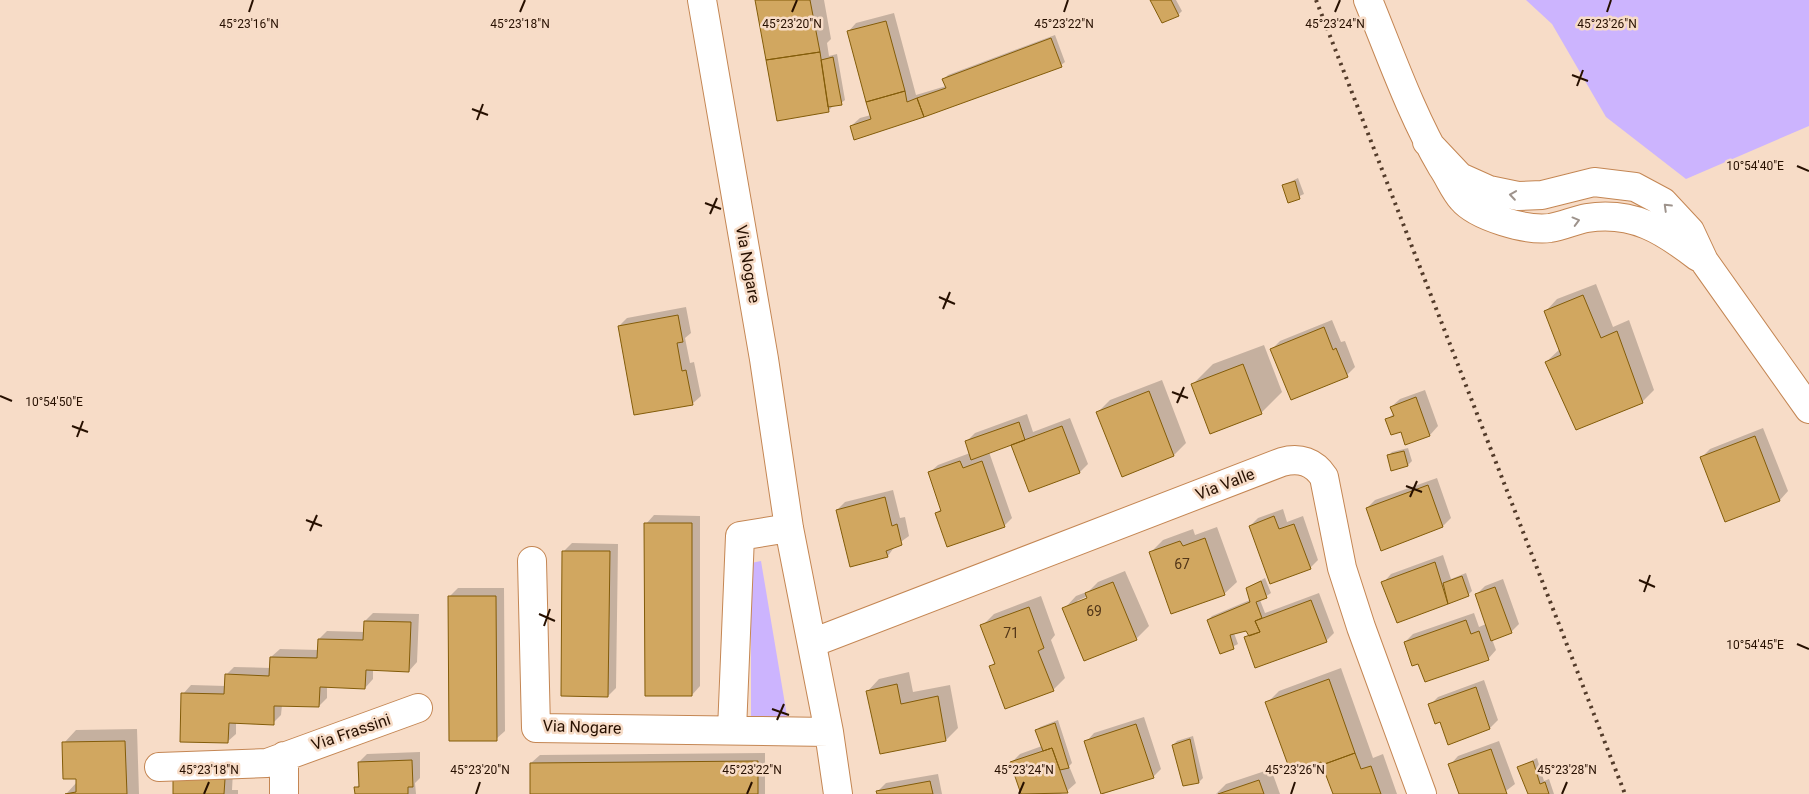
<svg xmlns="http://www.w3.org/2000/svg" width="1809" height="794" font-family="Roboto,sans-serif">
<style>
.green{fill:#ccb4fe}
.shadow{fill:#0003;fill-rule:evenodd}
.building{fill:#d1a760;stroke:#835c09}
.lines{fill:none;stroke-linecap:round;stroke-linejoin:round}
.minor-casing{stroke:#c48653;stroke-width:30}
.minor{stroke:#fff;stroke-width:28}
.rail{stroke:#533b2a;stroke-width:4;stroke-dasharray:2.5 5;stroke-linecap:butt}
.oneway{stroke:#9e938c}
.ticks{fill:none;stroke:#271000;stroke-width:2}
.labels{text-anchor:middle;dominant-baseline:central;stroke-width:5;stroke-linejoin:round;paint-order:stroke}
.number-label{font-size:14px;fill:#523618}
.street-label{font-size:16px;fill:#271000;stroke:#f7dcc7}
.ticks-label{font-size:12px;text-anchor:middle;fill:#271000;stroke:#f7dcc7;stroke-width:5;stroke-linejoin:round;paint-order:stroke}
</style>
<rect width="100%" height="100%" fill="#f7dcc7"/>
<!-- green -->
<path class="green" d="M1526 0H1809V126L1686 179 1606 117 1552 24Z
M761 561 788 722 751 720V563Z"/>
<!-- shadow -->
<path class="shadow" d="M756 0H824L831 39 827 43 829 56 837 54 845 100 841 103 834 105 829 110Z
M1151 0H1176L1182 11 1178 15Z
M894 13 916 95 946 86 944 79 948 75 1055 35 1065 62 1061 65 851 126 860 118 871 115 848 32 856 23Z
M1298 178 1304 194 1289 201 1284 185Z
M1596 284 1613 327 1629 320 1654 390 1642 402 1546 362 1560 349 1545 312 1557 299Z
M686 307 691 333 685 338 690 363 694 362 701 396 692 404 619 326 627 318Z
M1332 320 1341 342 1345 341 1355 367 1347 375 1272 349 1280 341Z
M1264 345 1282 392 1261 413 1192 385 1213 364Z
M1162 380 1186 443 1174 455 1122 475 1098 412 1110 400Z
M1425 390 1438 426 1430 435 1406 443 1401 430 1387 420 1394 413 1391 407 1400 399Z
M1027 414 1033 432 1070 418 1088 464 1080 472 1012 444 989 452 1012 518 1004 526 936 513 942 508 929 473 938 465 970 453 967 441 975 433Z
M1763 428 1788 491 1780 500 1726 520 1702 457 1710 449Z
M1408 448 1412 461 1408 465 1391 469 1388 456 1392 452Z
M1437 478 1451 518 1443 526 1382 549 1367 508 1375 500Z
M893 490 900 518 905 517 909 536 895 546 888 556 851 565 837 510 845 502Z
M1283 509 1287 522 1303 516 1318 560 1310 568 1250 526 1258 518Z
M654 515 700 516V686L692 695 646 524Z
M1217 527 1237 582 1224 594 1151 552 1163 540 1193 529 1195 535Z
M572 543 618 544 616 688 608 696 564 551Z
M1443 555 1451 579 1466 573 1472 591 1468 595 1397 621 1383 583 1391 574Z
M1125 571 1149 626 1136 639 1064 609 1076 596 1089 591 1098 582ZM1092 594 1093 597 1077 604V601Z
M1265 578 1271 593 1260 600 1265 613 1319 593 1334 633 1326 641 1246 638 1250 634 1247 629 1234 633 1238 644 1220 653 1208 620 1212 616 1250 600 1247 588Z
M1503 579 1519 624 1511 632 1492 639 1496 650 1488 659 1419 662 1405 642 1413 634 1474 613 1479 627 1486 624 1477 594 1485 586Z
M458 588H504L505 731 496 739 450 596Z
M1041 596 1055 635 1051 640 1065 678 1053 690 990 667 995 662 982 626 994 614Z
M373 613 419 614 417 662 409 671 373 669V679L365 688 327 686V698L319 706 282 705 281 715 273 723 236 722V734L227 742 183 694 191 685 226 686V675L234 667 271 668V657L280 649 319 650V639L327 631 365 632V621Z
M1341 668 1373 758 1383 754 1397 794H1334L1322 760 1267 703 1279 691Z
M909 672 913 692 950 685 958 728 946 740 867 692 879 679Z
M1484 680 1498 720 1490 728 1448 743 1440 721 1430 705 1438 697Z
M1144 717 1161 769 1153 777 1103 794 1086 742 1094 733Z
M1058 720 1072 763 1069 766 1076 783 1067 791 1060 794H1023L1012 762 1020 754 1042 746 1036 731 1040 727Z
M137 729 139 794H66L77 782V778L64 743 76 730Z
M1193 736 1203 778 1199 782 1184 785 1173 745 1177 741Z
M1499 741 1515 784 1502 794H1460L1450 765 1458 756Z
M420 752V778L415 783 416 794H356V788L360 784 359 762 367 754Z
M765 753V794H532L531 763 540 755Z
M1537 758 1544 781 1549 779 1554 794H1529L1519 767Z
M1271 769 1280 794H1216L1226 784Z
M233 771 232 790H238V794H174Z
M938 774 942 794H878V791L886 783Z"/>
<!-- building -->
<path class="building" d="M755 0H810L820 52 766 60Z
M1150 0H1171L1179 16 1162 23Z
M886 21 905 91 866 102 847 31Z
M1051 38 1062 67 924 117 917 98 946 88 942 79Z
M820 52 829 112 777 121 766 60Z
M833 57 842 105 828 107 821 60Z
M905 91 907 102 917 98 924 117 854 140 850 126 871 119 866 102Z
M1295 181 1300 199 1288 203 1282 185Z
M1583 295 1601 338 1617 331 1643 403 1576 430 1545 362 1561 355 1544 311Z
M678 315 683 342 677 343 682 371 686 370 693 405 634 415 618 326Z
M1324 327 1333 350 1336 348 1348 377 1291 400 1270 349Z
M1243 364 1262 414 1210 434 1191 384Z
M1149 391 1174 456 1122 477 1096 412Z
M1416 397 1430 436 1405 445 1401 432 1391 435 1385 419 1394 416 1390 407Z
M1019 422 1025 440 971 460 965 441Z
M1062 426 1080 473 1029 492 1011 445Z
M1755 436 1780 501 1725 522 1700 457Z
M1404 451 1408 466 1391 471 1387 455Z
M960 461 963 468 982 461 1005 527 947 547 935 513 941 511 928 472Z
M1428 485 1443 527 1381 551 1366 508Z
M885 497 892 526 897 524 902 545 886 551 888 557 850 567 836 510Z
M1274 516 1279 529 1294 524 1311 569 1270 584 1249 526Z
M644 523H692V696H645Z
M1205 538 1225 595 1171 614 1149 552 1180 541 1183 546Z
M562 551H610L608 697 561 696Z
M1435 562 1448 604 1397 623 1381 582Z
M1462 576 1469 596 1448 604 1443 583Z
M1261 581 1267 598 1256 602 1262 618 1255 621 1260 632 1249 636 1246 631 1230 635 1234 649 1220 654 1207 620 1250 602 1246 588Z
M1113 582 1137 640 1084 661 1062 608 1087 598 1085 593Z
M1495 587 1512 633 1491 641 1475 594Z
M448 596H496L497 741H449Z
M1311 600 1327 642 1255 668 1244 637 1260 632 1255 621Z
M1029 607 1044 648 1038 651 1054 691 1005 709 989 666 995 664 980 625Z
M1466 620 1471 634 1479 631 1489 660 1425 682 1418 664 1412 666 1404 642Z
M364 621 411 622 409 672 366 670 365 689 320 687 319 707 274 706V725L229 723 228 743 180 742 181 693 224 694 225 674 269 676 270 657 317 658 318 639 363 640Z
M1329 679 1355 753 1322 765 1321 762 1291 773 1265 702Z
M897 684 901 704 938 696 946 741 880 754 866 691Z
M1476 687 1490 729 1448 745 1440 722 1435 724 1428 704Z
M1055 723 1069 768 1060 770 1052 748 1043 751 1035 730Z
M1136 724 1154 778 1101 794 1084 741Z
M1190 739 1199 783 1183 786 1172 745Z
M125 741 127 794H65L76 792V779H63L62 742Z
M1052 748 1068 793 1021 794 1010 762Z
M1491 749 1507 794H1459L1448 764Z
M1355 753 1361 769 1371 766 1381 794H1333L1322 765Z
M412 760 413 787H408V794H355L354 787H359L358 762Z
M758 761V794H530V763Z
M1533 761 1540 784 1545 782 1549 794H1528L1517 767Z
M173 777 225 779 224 794H173Z
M1259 780 1264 794H1218Z
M930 781 933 794H877L876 791Z"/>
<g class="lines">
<defs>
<path id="minor" d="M702 0 764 359 789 528 829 732 838 794
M1368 0C1391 56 1411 114 1442 167 1449 177 1454 190 1462 199 1477 217 1527 231 1550 228 1563 226 1575 220 1587 218 1633 211 1663 230 1698 257
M1427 142 1460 177 1489 190 1518 196 1542 195 1594 182 1635 187 1663 202 1690 231 1704 261 1809 409
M532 561 536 728 829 732
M812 643 1282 462C1300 457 1314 462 1324 477L1342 568 1361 627 1422 794
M732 730 740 536 789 528
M284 756V794
M159 767 267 763 418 708"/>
</defs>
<!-- minor casing -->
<use href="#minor" class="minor-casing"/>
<!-- minor -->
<use href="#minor" class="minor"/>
<!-- rail -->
<path class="rail" d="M1316 0 1625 794"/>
</g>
<!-- one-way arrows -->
<defs><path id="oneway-chevron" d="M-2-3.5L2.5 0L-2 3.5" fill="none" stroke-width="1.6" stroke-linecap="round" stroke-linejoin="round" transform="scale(1.25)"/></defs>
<g class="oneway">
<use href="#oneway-chevron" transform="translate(1513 195) rotate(-172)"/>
<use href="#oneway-chevron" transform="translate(1667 207) rotate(-136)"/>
<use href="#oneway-chevron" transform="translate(1576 221) rotate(-15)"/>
</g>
<!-- ticks -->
<path class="ticks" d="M249 12 253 0M520 12 525 0M792 12 797 0M1064 12 1068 0M1335 12 1340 0M1607 12 1611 0M1572 75 1588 81M1577 86 1583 70M472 109 488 115M477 120 483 104M1797 166 1809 171M705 203 721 209M710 214 717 198M939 297 955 304M943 309 950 292M1172 392 1188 398M0 396 12 401M1177 403 1184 387M72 426 88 432M77 437 83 421M1406 486 1422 492M1410 497 1417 481M306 520 322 526M310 531 317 515M1639 580 1655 587M1644 592 1650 575M539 614 555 621M544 626 550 609M1797 644 1809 649M772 709 789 715M777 720 784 704M204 794 209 782M476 794 480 782M747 794 752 782M1019 794 1024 782M1291 794 1295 782M1562 794 1567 782"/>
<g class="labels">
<!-- number labels -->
<g class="number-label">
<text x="1182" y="564">67</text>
<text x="1094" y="611">69</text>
<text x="1011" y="633">71</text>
</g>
<!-- street labels -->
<g class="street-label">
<text transform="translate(748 264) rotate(80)">Via Nogare</text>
<text transform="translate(1225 484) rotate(-21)">Via Valle</text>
<text transform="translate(582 727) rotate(2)">Via Nogare</text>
<text transform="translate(351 732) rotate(-19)">Via Frassini</text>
</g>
</g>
<g class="ticks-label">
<text x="249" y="28">45°23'16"N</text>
<text x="520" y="28">45°23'18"N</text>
<text x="792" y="28">45°23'20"N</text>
<text x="1064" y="28">45°23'22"N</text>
<text x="1335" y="28">45°23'24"N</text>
<text x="1607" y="28">45°23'26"N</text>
<text x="1755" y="170">10°54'40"E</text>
<text x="54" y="406">10°54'50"E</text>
<text x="1755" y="649">10°54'45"E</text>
<text x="209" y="774">45°23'18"N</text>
<text x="480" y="774">45°23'20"N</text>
<text x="752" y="774">45°23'22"N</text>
<text x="1024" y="774">45°23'24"N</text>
<text x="1295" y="774">45°23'26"N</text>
<text x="1567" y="774">45°23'28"N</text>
</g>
</svg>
